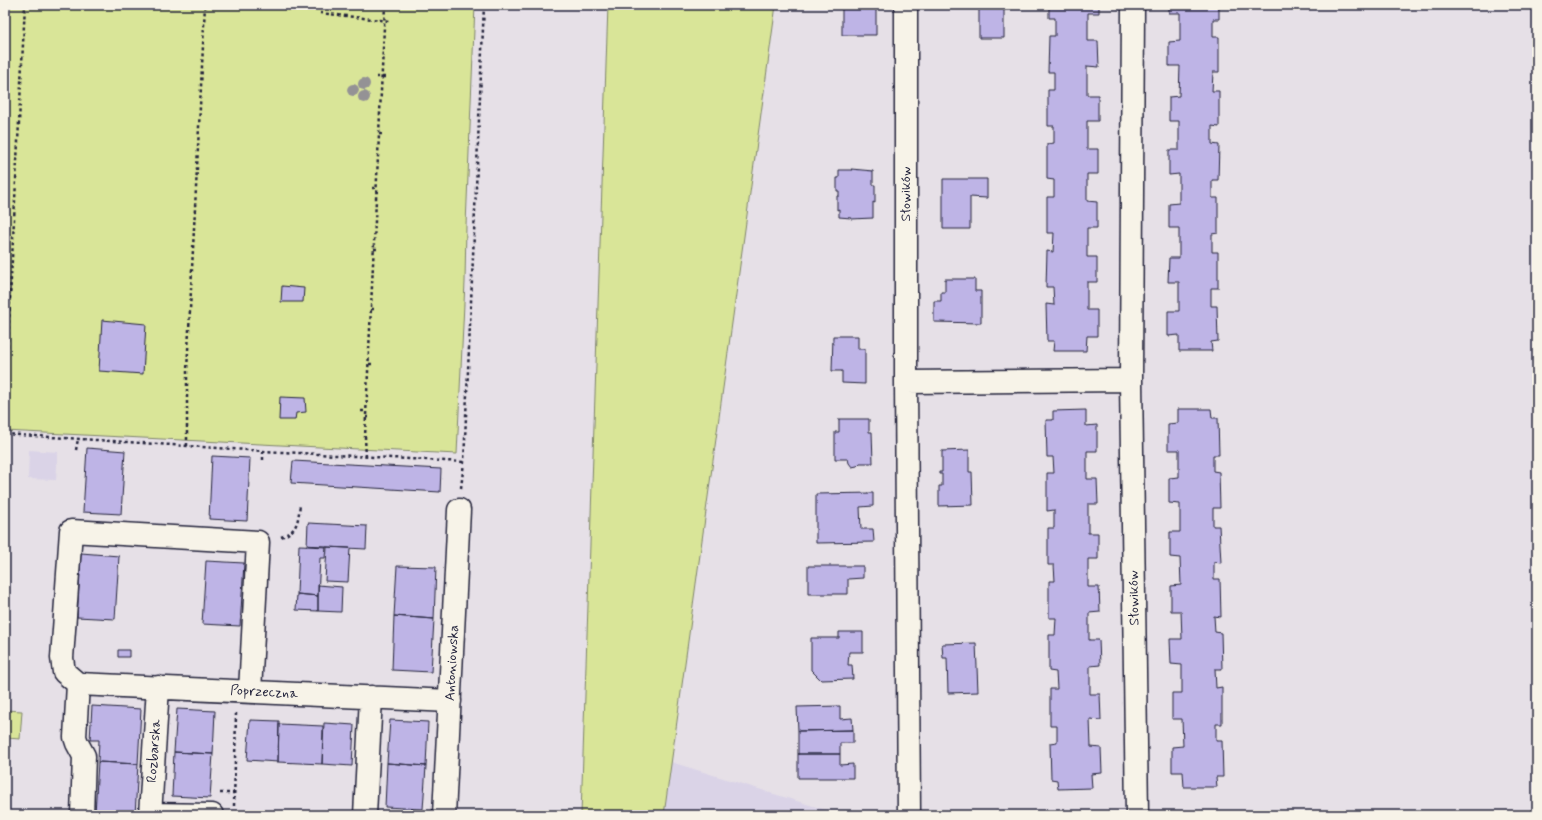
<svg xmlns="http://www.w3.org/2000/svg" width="1542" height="820" font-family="Mynerve,sans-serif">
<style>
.built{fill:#dad3e7}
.green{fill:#d9e598;stroke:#7e846a}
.building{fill:#beb4e6;stroke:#22223b}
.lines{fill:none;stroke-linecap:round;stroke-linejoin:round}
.minor-casing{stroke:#22223b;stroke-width:25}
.path{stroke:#22223b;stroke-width:2.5;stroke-dasharray:3 3;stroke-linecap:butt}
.minor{stroke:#f7f3e8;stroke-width:22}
.tree{fill:#949295}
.labels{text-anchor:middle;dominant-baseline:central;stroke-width:3;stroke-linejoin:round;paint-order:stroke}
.street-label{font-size:14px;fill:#22223b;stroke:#f7f3e8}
</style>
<rect width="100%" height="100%" fill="#e6e0e7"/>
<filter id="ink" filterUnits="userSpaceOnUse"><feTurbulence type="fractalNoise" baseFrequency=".025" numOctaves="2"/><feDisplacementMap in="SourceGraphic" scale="8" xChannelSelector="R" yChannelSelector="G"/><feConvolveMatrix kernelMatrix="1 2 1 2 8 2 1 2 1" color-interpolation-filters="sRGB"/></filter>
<g filter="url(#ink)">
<!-- built -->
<path class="built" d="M29 450 58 452 56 480 28 479Z
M671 762 842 815H664Z"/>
<!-- green -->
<path class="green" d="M5 5H475L466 225 465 282 457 454 5 431Z
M608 5H776L664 815H581Z
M5 710 22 711 20 739 7 738 5 768Z"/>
<!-- building -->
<path class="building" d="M842 5H866V8H876V35H842Z
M979 5H1004V38H979Z
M1049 5H1099V13H1088V41H1098L1099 67 1087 66V95H1098V121H1087V149H1098V174H1087V201L1097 202V228H1087V257H1097V282H1087V310H1097V336H1087L1086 351H1053L1054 341H1047L1046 304 1054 305 1053 287H1046L1047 251 1053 252 1054 233H1047V197H1054V180L1047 179V144L1054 143V126H1048V90H1054V72H1048L1049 36H1055V18H1049Z
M1169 5H1219V19H1213V37H1219V72H1213L1212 91H1219V127L1212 126V144L1219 145 1218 180H1212V198H1218V233L1212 234V252H1218V288H1211V306H1217L1218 341 1211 342 1212 351H1179V335L1168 336V311H1179V282H1168L1169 258H1179V228H1169V204L1179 203V174L1169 175V150H1179V121H1169V97L1179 96 1180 66H1169V42L1180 41V13H1169Z
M851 169 873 171V185H875V203L873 202V218L851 219V218L839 217V209L837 210V196H839V191H837V178H839V170H852Z
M943 179H987V198L970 197V229H943Z
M945 279H975V291H981V323L934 322V301H941V292H945Z
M282 286 304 288 303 302H281Z
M102 320 146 324 143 374 99 371Z
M833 336H858V349H865V384L842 383V371H832Z
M280 397 305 398 306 412 296 413 295 420H279Z
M1178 409H1211L1212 418H1218L1219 455H1213V471L1219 472 1220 508H1213V526H1219L1221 563 1214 562V579H1220L1221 617 1214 616 1215 632 1221 633 1222 669H1215L1216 688 1222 687V724H1216V741H1222L1223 777H1216L1217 787H1184L1183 772H1172V747L1183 746 1182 719H1172V693H1182V665L1171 664 1170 639H1182L1181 611H1171V586L1181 585 1180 558 1170 557V532H1180V504L1169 503V478L1179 477V450H1168V424L1178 423Z
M1086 410V426L1097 425V451H1087V479H1097L1098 504H1088V533H1098V559H1088V587H1099L1100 612 1089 613V640H1099L1100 665 1090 666V694H1100L1101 720 1090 719 1091 747 1101 748 1102 773 1091 774 1092 788 1058 789 1057 780 1051 779 1050 743 1057 742V726H1050V689H1057L1056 672 1049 671V635H1055L1056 618H1049V581H1055L1054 565H1048V528H1054V510L1047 511V473H1054L1053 457H1047L1046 420H1053V411Z
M839 419H869V432H872L873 463H860L857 466 852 467 849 463 848 459H835V432H839Z
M87 448 125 451 121 514 83 512Z
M969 450V472H972L973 505 939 506V486H942V474H939V472H942V451Z
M212 456 250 458 247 521 209 519Z
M293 461 441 469 440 492 291 483Z
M873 493V506L860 507 861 529H873L874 542 816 543V494Z
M308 523 367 526 366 549 307 546Z
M299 545 326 546 325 558H320L318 596 297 594Z
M327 547 350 548 348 582 325 581Z
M81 553 119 556 115 619 77 617Z
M206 561 244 563 240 626 202 624Z
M397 566 436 567 434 619 394 616Z
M808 566H863V578L848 579V594H808Z
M318 585 342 587 341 612 318 611Z
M297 594 318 596V611L296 610Z
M394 616 434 619 431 672 392 670Z
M839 632H863V652H849L848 665H852L853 679 821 680 811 670V638H839Z
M976 643 978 692 948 693 947 658H943L942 644Z
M118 650H129V657H118Z
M92 706 141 709 138 764 98 762 99 740H90Z
M840 706V719L852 718 853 730 798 731 797 707Z
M177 709 215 711 213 754 174 752Z
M5 710H8L7 738H5Z
M250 720 279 721 278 762 247 760Z
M390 720 428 722 426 766 387 763Z
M324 723 354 725 352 766 322 764Z
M279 724 323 726 322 764 278 762Z
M853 730V743H840V754H798V731Z
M174 752 213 754 210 798 172 796Z
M798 754H840V765L853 764V778H798Z
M98 762 138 764 135 815 95 814Z
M387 763 426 766 423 809 385 807Z"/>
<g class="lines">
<defs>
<path id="minor" d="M906 5V382L909 815
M1131 380 1137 815
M906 382 1131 380 1133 5
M78 684 64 672 62 658 71 531 258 542 250 691
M78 684 450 701
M78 684 75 737 77 743 84 756 82 815
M150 814 212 815
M150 815 158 687
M365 815 371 697
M444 815 459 510"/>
</defs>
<!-- minor casing -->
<use href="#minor" class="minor-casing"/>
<!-- path -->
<path class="path" d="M320 13 389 21
M376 77H386
M379 134H385
M372 188H376
M376 192H382
M374 249H380
M371 309H377
M369 364H375
M5 395 25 5
M361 411H367
M366 417H372
M5 434 263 451 464 462
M187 446V371L205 5
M76 450 78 439
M366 457 365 437 385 5
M263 460V451
M461 488 464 462 484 5
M281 537C298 531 298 521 300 504
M220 793H234
M234 806 236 713"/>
<!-- minor -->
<use href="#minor" class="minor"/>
</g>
<!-- trees -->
<g class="tree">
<circle cx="364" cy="84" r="6"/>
<circle cx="353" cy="90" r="6"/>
<circle cx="364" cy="97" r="6"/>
</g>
</g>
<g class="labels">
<!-- street labels -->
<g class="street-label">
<text transform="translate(906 194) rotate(-90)">Słowików</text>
<text transform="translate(1134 598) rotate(-91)">Słowików</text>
<text transform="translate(452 663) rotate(-87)">Antoniowska</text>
<text transform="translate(264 692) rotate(3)">Poprzeczna</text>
<text transform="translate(154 751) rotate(-86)">Rozbarska</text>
</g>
</g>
<!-- margin -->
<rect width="1542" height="820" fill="none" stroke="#f7f3e8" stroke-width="20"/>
<rect x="10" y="10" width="1522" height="800" fill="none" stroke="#22223b" stroke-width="1.5" filter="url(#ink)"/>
</svg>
